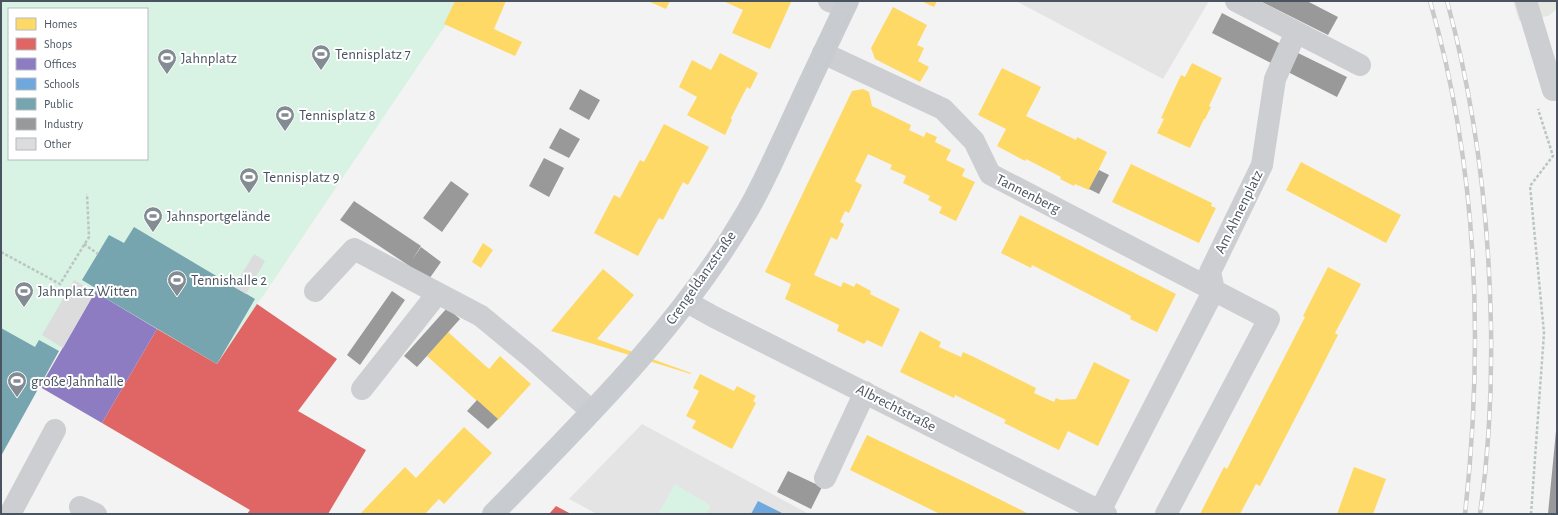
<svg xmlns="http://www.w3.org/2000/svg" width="1558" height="515" font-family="'Alegreya Sans',sans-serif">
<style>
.commercial{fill:#e6e6e2}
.education{fill:#e5e4e5}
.green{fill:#d8f2e4;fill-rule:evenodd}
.homes{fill:#ffd966}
.shops{fill:#e06666}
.offices{fill:#8e7cc3}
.schools{fill:#6fa8dc}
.public{fill:#76a5af}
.industry{fill:#999}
.building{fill:#dcdcdd}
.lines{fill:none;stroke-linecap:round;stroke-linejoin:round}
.path{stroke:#bbc6c3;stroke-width:2.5;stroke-dasharray:3 2;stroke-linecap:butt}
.minor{stroke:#cdced1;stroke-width:22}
.major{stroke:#c8ccd0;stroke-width:22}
.tram{stroke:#c8c9cb;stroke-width:1}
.rail-casing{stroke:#c8c9cb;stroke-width:4.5}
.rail{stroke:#fff;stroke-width:3;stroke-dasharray:9;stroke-linecap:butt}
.labels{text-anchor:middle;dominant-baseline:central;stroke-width:4;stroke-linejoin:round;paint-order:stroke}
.poi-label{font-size:15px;fill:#495460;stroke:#fff;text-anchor:start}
.street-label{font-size:15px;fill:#495460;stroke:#fff}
</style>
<rect width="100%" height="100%" fill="#f3f3f3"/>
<!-- commercial -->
<path class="commercial" d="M1513 1H1557V9L1548 16 1519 21Z"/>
<!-- education -->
<path class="education" d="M1016 1H1209L1163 79Z
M642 424 809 514H597L569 499Z"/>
<!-- green -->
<path class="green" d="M1 1H456L445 26 217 364 95 292 59 351 1 456ZM9 9H147V159H9Z
M675 484 711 506 706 514H658Z"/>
<!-- homes -->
<path class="homes" d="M455 1H506L494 29 522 42 515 56 444 24Z
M648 1H670L666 9Z
M723 1H790L791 2 770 49 732 33 743 10Z
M921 1H937L934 7Z
M893 7 927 25 917 45 924 48 918 61 929 67 920 82 875 59 871 48Z
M720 53 758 73 750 89 747 87 731 118 732 120 725 135 687 115 697 97 679 87 692 60 711 70Z
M1192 63 1222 78 1209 106 1211 107 1205 119H1204L1190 148 1157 133 1164 119 1161 118 1181 75 1185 77Z
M1002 68 1041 87 1026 116 1076 140 1077 137 1107 152 1089 190 1075 184 1074 186 1060 179 1061 177 1026 159 1025 161 997 146 1006 129 978 115Z
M863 89 869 92 872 106 911 125 909 130 924 137 926 132 937 137 935 142 951 150 946 160 965 169 962 176 975 182 956 221 939 213 942 207 928 200 930 196 903 183 906 176 890 169 892 165 868 154 855 181 862 185 849 213 845 211 840 222 844 224 837 240 831 237 814 275 841 287 843 282 854 287 856 283 871 291 870 294 900 309 882 347 867 340 864 344 837 331 839 325 785 299 791 284 765 272 852 91Z
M664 124 709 147 688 185 683 182 663 220 659 218 638 256 594 233 614 195 620 198 640 160 644 162Z
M1301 162 1401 215 1386 243 1286 190Z
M1131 164 1212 203 1211 206 1216 208 1199 243 1112 202Z
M1020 215 1176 294 1157 332 1130 319 1131 316 1032 265 1031 268 1001 253Z
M483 243 493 250 481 268 472 262Z
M1328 267 1361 284 1335 333 1338 335 1313 384 1260 486 1256 484 1240 514H1200L1224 467 1227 469 1305 317 1303 316Z
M603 269 634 295 597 339 691 373V374L551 331Z
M920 331 941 342 939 347 961 357 963 352 974 357 1036 388 1034 393 1054 402 1056 398 1061 400 1076 399 1094 362 1130 380 1098 446 1068 431 1059 450 1004 423 1006 420 955 395 954 398 900 372Z
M448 332 489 369 500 356 531 384 498 420 427 356Z
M700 374 734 391 737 386 756 396 753 401 756 403 732 449 692 428 696 421 686 416 699 391 693 388Z
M464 427 492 453 444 504 439 499 425 514H360L405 467 416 478Z
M867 435 973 486 1029 514H940L850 470Z
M1354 467 1386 479 1373 514H1337Z"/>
<!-- shops -->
<path class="shops" d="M257 304 337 359 298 411 366 450 328 514H247L250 510 102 423 157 329 217 364Z
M556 506 571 514H549Z"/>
<!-- offices -->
<path class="offices" d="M95 292 157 329 102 423 40 387Z"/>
<!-- schools -->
<path class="schools" d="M758 501 784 514H751Z"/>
<!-- public -->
<path class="public" d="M134 227 255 299 217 364 95 292 97 289 82 280 109 235 124 243Z
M1 328 35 347 39 340 59 351 1 456Z"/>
<!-- industry -->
<path class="industry" d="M1260 1H1307L1338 17 1328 35Z
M1222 13 1281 44 1271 63 1212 33Z
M1298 53 1347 77 1337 97 1288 72Z
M580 89 600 100 589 120 569 109Z
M560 128 580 139 569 158 549 148Z
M544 158 564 168 549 197 529 186Z
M1099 170 1109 175 1099 194 1089 189Z
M451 181 469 194 442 232 423 218Z
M354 201 421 246 412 260 421 247 441 262 427 282 408 265 340 220Z
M392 291 405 300 360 365 347 355Z
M447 308 460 319 417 367 404 356Z
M477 400 498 419 488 429 467 411Z
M1556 431 1557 514H1548Z
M788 471 822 487 811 509 777 492Z"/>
<!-- building -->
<path class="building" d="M254 254 265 261 246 294 234 287Z
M74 280 95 292 63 348 42 335Z"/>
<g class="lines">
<!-- path -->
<path class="path" d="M84 244 98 254
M1 252 60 284 89 237 87 194
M1531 514 1544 333 1530 186 1553 156 1538 109"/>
<!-- minor -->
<path class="minor" d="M829 1 845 7
M1236 1 1296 32
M1526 1 1553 90
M823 53 943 109 974 141 990 174 1269 319 1166 514
M315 291 354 249 481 316 532 358 588 408 591 412
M687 302 714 317 1106 514
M362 389 437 294
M825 478 865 392
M80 507 96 514
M1100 511 1214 290 1210 272 1262 165 1275 79 1296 32 1360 65
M10 514 55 430"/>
<!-- major -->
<path class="major" d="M493 514C584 420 679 328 745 215 761 189 773 160 786 133 806 89 827 45 848 1"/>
<!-- tram -->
<path class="tram" d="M486 514C577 420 673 326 739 211 778 143 809 71 843 1
M501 514C575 438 652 363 711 274 732 243 752 210 770 177 802 120 827 60 855 1"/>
<defs>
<path id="rail" d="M1430 1C1478 168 1484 342 1465 514
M1447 1C1476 107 1489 217 1491 327 1492 389 1489 452 1480 514"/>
</defs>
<!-- rail casing -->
<use href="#rail" class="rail-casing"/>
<!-- rail -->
<use href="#rail" class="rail"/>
</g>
<!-- icons -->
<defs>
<symbol id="stadium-pin" viewBox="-11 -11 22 30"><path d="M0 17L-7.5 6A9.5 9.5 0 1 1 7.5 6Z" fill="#848c93" stroke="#fff"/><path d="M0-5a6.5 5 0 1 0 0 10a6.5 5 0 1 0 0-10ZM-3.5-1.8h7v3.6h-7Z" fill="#fff"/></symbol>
</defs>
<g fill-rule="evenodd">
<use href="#stadium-pin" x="310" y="43" width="22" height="30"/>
<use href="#stadium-pin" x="156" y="47" width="22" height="30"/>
<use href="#stadium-pin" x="274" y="104" width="22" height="30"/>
<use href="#stadium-pin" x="238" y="166" width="22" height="30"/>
<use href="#stadium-pin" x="142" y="205" width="22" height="30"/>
<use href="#stadium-pin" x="166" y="269" width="22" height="30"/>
<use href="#stadium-pin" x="13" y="280" width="22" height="30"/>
<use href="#stadium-pin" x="6" y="370" width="22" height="30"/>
</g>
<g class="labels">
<!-- poi labels -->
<g class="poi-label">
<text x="335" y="54">Tennisplatz 7</text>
<text x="181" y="58">Jahnplatz</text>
<text x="299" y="115">Tennisplatz 8</text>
<text x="263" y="177">Tennisplatz 9</text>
<text x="167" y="216">Jahnsportgelände</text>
<text x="191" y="280">Tennishalle 2</text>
<text x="38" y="291">Jahnplatz Witten</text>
<text x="31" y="381">große Jahnhalle</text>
</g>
<!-- street labels -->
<g class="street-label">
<text transform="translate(1028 194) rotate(27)">Tannenberg</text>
<text transform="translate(1239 212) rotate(-64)">Am Ahnenplatz</text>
<text transform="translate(701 278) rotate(-55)">Crengeldanzstraße</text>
<text transform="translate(896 408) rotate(27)">Albrechtstraße</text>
</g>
</g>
<!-- border -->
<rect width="1558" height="515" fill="none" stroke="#495460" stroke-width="4"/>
<!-- legend -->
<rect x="8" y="8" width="140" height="152" fill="#ffffff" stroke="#b6bbbf"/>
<rect x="16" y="18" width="20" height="12" fill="#ffd966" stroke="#b6bbbf"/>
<text x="44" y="28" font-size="12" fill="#495460">Homes</text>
<rect x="16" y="38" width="20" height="12" fill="#e06666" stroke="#b6bbbf"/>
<text x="44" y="48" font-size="12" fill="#495460">Shops</text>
<rect x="16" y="58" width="20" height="12" fill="#8e7cc3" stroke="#b6bbbf"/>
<text x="44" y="68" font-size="12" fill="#495460">Offices</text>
<rect x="16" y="78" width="20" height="12" fill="#6fa8dc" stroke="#b6bbbf"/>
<text x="44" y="88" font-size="12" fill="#495460">Schools</text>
<rect x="16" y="98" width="20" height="12" fill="#76a5af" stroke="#b6bbbf"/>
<text x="44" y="108" font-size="12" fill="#495460">Public</text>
<rect x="16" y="118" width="20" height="12" fill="#999999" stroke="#b6bbbf"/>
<text x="44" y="128" font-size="12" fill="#495460">Industry</text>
<rect x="16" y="138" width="20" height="12" fill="#dcdcdd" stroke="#b6bbbf"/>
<text x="44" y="148" font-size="12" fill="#495460">Other</text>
</svg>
